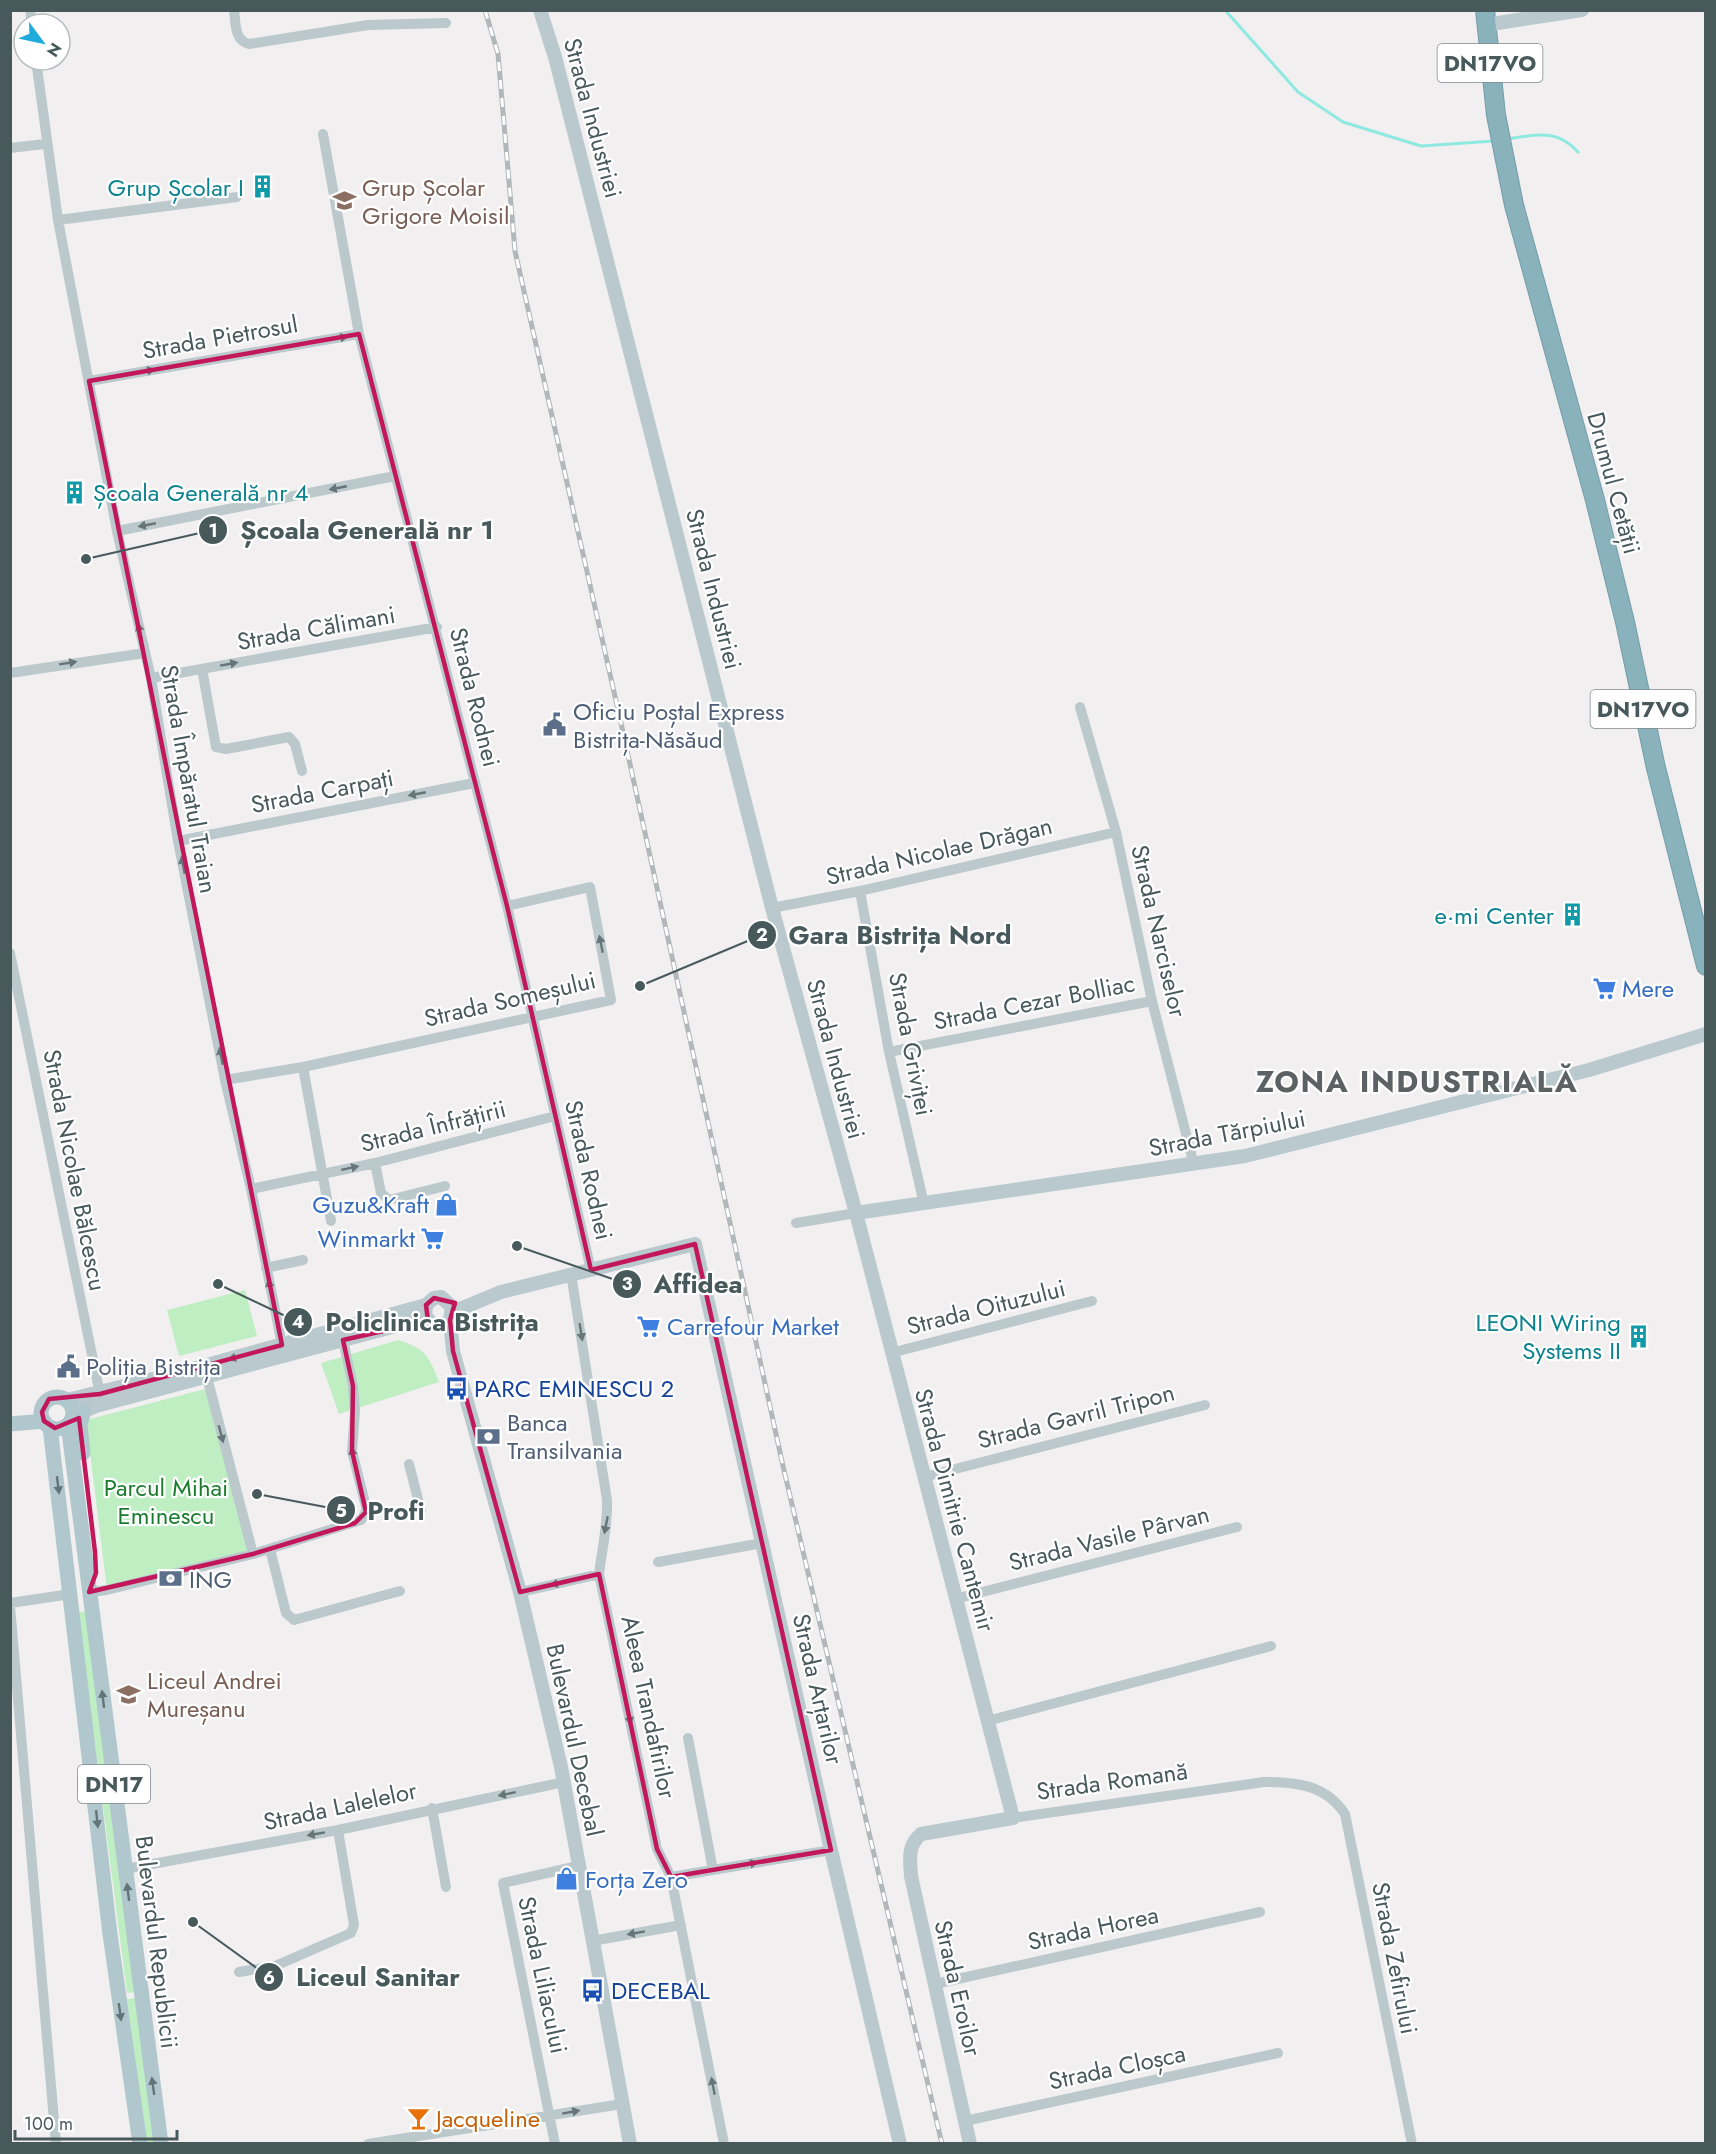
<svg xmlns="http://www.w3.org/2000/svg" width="1716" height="2154" font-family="Jost,sans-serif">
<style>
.green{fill:#bfeec3}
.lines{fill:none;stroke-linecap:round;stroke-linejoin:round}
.stream{stroke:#8ee9e0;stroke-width:3}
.highway-casing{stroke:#749da8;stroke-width:20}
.street{stroke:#bbc9cc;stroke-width:10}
.secondary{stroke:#b9c9cd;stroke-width:14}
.primary{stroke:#b0c8cd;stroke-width:15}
.highway{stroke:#89b2bc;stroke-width:18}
.rail-casing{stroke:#b2b7b9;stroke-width:5}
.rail{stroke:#fff;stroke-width:3;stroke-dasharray:9;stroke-linecap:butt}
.oneway{fill:#657578}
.oneway2{fill:#647578}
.oneway3{fill:#627578}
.marked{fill:none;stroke:#c2185b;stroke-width:4.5;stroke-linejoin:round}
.labels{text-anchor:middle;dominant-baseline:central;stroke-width:4.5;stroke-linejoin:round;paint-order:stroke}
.shield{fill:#fff;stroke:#7f8b8d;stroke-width:1.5}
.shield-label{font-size:22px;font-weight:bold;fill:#48595c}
.street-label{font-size:24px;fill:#48595c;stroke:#fff}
.culture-label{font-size:24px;fill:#0d838f;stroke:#fff;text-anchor:end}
.education-label{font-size:24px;fill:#785e54;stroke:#fff;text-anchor:start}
.service-label{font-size:24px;fill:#4e5e75;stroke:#fff;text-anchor:start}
.shop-label{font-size:24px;fill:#366cbe;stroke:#fff;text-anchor:start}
.transit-label{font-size:24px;fill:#164399;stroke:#fff;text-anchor:start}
.park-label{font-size:24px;fill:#1a7c2d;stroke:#fff}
.food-label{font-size:24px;fill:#c56008;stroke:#fff;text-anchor:start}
.district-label{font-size:30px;font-weight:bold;letter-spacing:1.5px;fill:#5c6264;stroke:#fff}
.leader{fill:none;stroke:#48595c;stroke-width:2}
.callout-dot{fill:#48595c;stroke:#fff;stroke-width:2}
.mark-label{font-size:18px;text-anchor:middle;font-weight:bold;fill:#fff}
.callout-label{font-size:26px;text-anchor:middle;font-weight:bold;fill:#48595c;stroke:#fff;stroke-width:4.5;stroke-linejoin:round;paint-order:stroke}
</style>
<rect width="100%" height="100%" fill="#f2eff0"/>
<!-- green -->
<path class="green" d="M245 1290 257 1336 179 1356 167 1310Z
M398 1340C425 1348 429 1356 439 1382L339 1414 321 1363Z
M209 1388 253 1554 107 1590 86 1420Z
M88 1611 137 1992 127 1993 78 1612Z
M137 1998 157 2143H147L127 1999Z"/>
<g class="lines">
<!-- stream -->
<path class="stream" d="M1225 10 1298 92 1343 122 1421 146 1494 141
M1506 139C1536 135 1557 128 1578 152"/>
<defs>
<path id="highway" d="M1485 10 1496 115 1514 205 1595 500 1625 622 1656 768 1706 966"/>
</defs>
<!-- highway casing -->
<use href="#highway" class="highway-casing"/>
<!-- street -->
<path class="street" d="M30 10 32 24
M234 10C236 24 234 40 249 44L368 25 446 23
M36 60 58 220 117 531 151 678 178 841 225 1080 251 1189 282 1345
M323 134 359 334 507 906 591 1270
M10 148 45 144
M58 220 237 197
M89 381 359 334
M117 531 395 476
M202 669 216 747 226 749 289 737 295 744 302 771
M10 673 145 653
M151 678 437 627
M1080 707 1116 832 1152 1001 1194 1165
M178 841 474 783
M860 891 889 1052 924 1204
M772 908 860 891 1116 832
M10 953 100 1394
M889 1052 1152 1001
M303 1067 331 1221
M225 1080 303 1067 611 1000 590 887 507 906
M375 1163 381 1193 389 1200 445 1186
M251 1189 375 1163 555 1116
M796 1223 856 1213
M266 1268 303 1260
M571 1274 607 1500C608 1525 602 1549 599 1574L657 1849 671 1877 724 2144
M891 1353 1092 1301
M207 1377 253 1554
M409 1464 421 1511
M924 1477 1205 1405
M270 1549 286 1613 294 1620 400 1591
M658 1562 762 1543
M89 1592 107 1590 253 1554 361 1520 366 1512V1507L352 1451 355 1411 353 1386 343 1340
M520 1592 599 1574
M955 1599 1237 1527
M10 1603 71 1594
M10 1606 56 2144
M987 1721 1271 1646
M688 1738 713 1870
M432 1808 446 1887
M1013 1818 1264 1782C1297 1782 1326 1785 1345 1814L1412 2144
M125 1869 338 1830 564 1782
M671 1877 831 1850
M592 1941 681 1925
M239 1972 275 1966 351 1933 354 1925 338 1830
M935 1984 1260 1912
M965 2121 1278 2053
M368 2144 622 2104
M555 2144 503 1883 578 1866"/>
<!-- secondary -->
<path class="secondary" d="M540 10 555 57 772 908 856 1213 1013 1818 921 1834C907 1846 910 1859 911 1876L970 2144
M1485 25 1582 10
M856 1213 1245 1156 1589 1070 1706 1034
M453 1312 501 1292 695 1244 831 1850 900 2144
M450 1320 443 1325 433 1324 425 1316 426 1305 434 1298 441 1297 452 1307 450 1320 453 1351 520 1592 561 1767 630 2144
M67 1400 181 1372 426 1305
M73 1416 96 1406 396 1326 428 1321"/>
<!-- primary -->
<path class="primary" d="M41 1413a16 16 0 1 1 32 0a16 16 0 1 1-32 0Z
M10 1424 44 1421
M68 1424 161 2144
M50 1427 110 1934 140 2144
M83 1453 80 1425 84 1410"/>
<!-- highway -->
<use href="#highway" class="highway"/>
<defs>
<path id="rail" d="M485 10 498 54 515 251 623 732 783 1466 942 2144"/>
</defs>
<!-- rail casing -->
<use href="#rail" class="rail-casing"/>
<!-- rail -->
<use href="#rail" class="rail"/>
</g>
<!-- one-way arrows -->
<defs><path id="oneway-solid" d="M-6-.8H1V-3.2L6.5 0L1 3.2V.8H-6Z" transform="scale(1.5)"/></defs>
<g class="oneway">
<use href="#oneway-solid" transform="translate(339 338) rotate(-10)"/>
<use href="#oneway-solid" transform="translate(146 371) rotate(-10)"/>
<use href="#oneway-solid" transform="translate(338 488) rotate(169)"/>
<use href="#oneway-solid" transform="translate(147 525) rotate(169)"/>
<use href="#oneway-solid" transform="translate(140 632) rotate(-103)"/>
<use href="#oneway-solid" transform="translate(68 663) rotate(-9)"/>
<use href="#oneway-solid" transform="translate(229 664) rotate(-10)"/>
<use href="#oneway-solid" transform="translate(417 794) rotate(169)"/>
<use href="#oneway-solid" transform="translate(183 865) rotate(-101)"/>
<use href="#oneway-solid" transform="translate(601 944) rotate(-101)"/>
<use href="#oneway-solid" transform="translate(221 1056) rotate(-101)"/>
<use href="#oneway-solid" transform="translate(350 1168) rotate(-12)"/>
<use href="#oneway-solid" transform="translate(270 1288) rotate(-102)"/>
<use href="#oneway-solid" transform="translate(581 1332) rotate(81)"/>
<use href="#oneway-solid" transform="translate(221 1434) rotate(75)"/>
<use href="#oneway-solid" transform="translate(353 1456) rotate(-97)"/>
<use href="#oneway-solid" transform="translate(606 1525) rotate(101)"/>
<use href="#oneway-solid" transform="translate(559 1583) rotate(167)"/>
<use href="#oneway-solid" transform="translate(629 1716) rotate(78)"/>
<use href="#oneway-solid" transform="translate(507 1794) rotate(168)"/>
<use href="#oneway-solid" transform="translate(316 1834) rotate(170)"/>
<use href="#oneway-solid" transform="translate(749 1864) rotate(-10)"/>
<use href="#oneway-solid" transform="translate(636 1933) rotate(170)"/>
<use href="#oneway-solid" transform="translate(713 2086) rotate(-101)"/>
<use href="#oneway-solid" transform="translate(571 2112) rotate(-10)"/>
</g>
<use class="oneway2" href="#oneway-solid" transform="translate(237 1357) rotate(165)"/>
<g class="oneway3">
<use href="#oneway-solid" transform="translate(58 1485) rotate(83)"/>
<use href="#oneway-solid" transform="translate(103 1699) rotate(-97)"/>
<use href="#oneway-solid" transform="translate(97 1819) rotate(84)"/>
<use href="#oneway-solid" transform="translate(128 1892) rotate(-97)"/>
<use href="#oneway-solid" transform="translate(120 2012) rotate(82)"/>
<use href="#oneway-solid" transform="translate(153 2086) rotate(-98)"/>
</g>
<!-- marked area -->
<path class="marked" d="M359 334 507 906 591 1270 695 1244 831 1850 671 1877 657 1849 599 1574 520 1592 453 1351 450 1320 455 1303 434 1298 426 1305 428 1321 343 1340 353 1386 352 1451 366 1512 355 1523 253 1554 89 1592 96 1573 95 1552 79 1418 55 1428 44 1421 42 1412 49 1399 100 1394 282 1345 89 381Z"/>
<!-- icons -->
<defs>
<symbol id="building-bare" viewBox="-9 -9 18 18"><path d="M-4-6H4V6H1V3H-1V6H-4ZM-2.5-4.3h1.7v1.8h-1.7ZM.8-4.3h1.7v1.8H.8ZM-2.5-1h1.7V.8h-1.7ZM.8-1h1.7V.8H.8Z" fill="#0f9aa8" stroke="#fff" stroke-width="2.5" paint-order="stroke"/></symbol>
<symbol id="university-bare" viewBox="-9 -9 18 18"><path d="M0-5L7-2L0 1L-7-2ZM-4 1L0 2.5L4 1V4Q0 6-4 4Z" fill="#8d6e63" stroke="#fff" stroke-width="2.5" paint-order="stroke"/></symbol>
<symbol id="civic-bare" viewBox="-9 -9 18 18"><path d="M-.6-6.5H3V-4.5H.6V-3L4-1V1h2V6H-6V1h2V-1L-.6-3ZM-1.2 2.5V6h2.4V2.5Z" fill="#5c6f8a" stroke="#fff" stroke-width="2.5" paint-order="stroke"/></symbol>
<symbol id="supermarket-bare" viewBox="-9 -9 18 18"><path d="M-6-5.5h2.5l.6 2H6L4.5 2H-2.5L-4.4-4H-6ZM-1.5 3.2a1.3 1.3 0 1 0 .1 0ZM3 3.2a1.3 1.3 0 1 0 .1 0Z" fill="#3f7fe0" stroke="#fff" stroke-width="2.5" paint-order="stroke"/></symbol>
<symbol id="shop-bare" viewBox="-9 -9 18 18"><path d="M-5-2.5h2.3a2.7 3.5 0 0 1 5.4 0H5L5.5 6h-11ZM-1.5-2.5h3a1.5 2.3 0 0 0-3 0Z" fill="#3f7fe0" stroke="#fff" stroke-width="2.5" paint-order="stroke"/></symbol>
<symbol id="bus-bare" viewBox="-9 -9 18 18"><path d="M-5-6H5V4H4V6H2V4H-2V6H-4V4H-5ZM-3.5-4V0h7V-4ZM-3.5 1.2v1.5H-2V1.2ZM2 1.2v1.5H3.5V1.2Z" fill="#1a4fb4" stroke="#fff" stroke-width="2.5" paint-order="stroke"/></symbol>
<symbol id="bank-bare" viewBox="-9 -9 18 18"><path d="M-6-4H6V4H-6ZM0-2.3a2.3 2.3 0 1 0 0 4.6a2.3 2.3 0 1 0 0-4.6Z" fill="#5c6f8a" stroke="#fff" stroke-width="2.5" paint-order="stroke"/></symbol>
<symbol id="bar-bare" viewBox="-9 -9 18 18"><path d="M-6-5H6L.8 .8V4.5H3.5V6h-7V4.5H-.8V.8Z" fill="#e8710a" stroke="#fff" stroke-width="2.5" paint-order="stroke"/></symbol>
</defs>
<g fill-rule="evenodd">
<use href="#building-bare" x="246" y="170" width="33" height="33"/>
<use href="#university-bare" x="328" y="184" width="33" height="33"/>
<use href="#building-bare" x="58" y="476" width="33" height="33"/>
<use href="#civic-bare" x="538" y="708" width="33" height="33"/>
<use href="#building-bare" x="1556" y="898" width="33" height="33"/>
<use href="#supermarket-bare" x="1588" y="972" width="33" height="33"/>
<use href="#shop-bare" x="430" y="1188" width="33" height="33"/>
<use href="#supermarket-bare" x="416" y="1222" width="33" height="33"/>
<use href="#supermarket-bare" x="632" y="1310" width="33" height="33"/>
<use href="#building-bare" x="1622" y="1320" width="33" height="33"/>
<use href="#civic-bare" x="52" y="1350" width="33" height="33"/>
<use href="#bus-bare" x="440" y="1372" width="33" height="33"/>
<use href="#bank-bare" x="472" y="1420" width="33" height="33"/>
<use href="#bank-bare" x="154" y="1562" width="33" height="33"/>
<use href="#university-bare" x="112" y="1678" width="33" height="33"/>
<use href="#shop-bare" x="550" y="1862" width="33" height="33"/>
<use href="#bus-bare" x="576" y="1974" width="33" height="33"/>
<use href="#bar-bare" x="402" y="2102" width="33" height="33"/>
</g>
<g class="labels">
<!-- shield labels -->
<g class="shield">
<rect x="1437.5" y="44" width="105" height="38" rx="4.5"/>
<rect x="1590.5" y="690" width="105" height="38" rx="4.5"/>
<rect x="78" y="1765" width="72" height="38" rx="4.5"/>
</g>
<g class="shield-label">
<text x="1490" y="63">DN17VO</text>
<text x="1643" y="709">DN17VO</text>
<text x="114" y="1784">DN17</text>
</g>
<!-- street labels -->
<g class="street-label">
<text transform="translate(593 118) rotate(75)">Strada Industriei</text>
<text transform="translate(220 337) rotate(-10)">Strada Pietrosul</text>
<text transform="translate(1614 483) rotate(75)">Drumul Cetății</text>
<text transform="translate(714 589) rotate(76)">Strada Industriei</text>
<text transform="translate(316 628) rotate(-10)">Strada Călimani</text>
<text transform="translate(475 697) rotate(76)">Strada Rodnei</text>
<text transform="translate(189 779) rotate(80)">Strada Împăratul Traian</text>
<text transform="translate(322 791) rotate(-11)">Strada Carpați</text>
<text transform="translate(939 851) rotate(-13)">Strada Nicolae Drăgan</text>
<text transform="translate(1159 931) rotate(77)">Strada Narciselor</text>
<text transform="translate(510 999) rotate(-13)">Strada Someșului</text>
<text transform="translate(1034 1002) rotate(-11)">Strada Cezar Bolliac</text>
<text transform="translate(911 1044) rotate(79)">Strada Griviței</text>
<text transform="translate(836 1059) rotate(75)">Strada Industriei</text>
<text transform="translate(433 1126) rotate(-14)">Strada Înfrățirii</text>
<text transform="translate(1227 1133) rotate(-11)">Strada Tărpiului</text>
<text transform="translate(75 1170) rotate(79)">Strada Nicolae Bălcescu</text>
<text transform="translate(589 1170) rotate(77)">Strada Rodnei</text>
<text transform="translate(986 1307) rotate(-14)">Strada Oituzului</text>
<text transform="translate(1076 1416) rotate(-14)">Strada Gavril Tripon</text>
<text transform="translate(955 1510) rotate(75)">Strada Dimitrie Cantemir</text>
<text transform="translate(1109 1538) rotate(-14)">Strada Vasile Pârvan</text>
<text transform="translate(818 1689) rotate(77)">Strada Arțarilor</text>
<text transform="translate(649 1707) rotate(78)">Aleea Trandafirilor</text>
<text transform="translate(575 1740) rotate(78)">Bulevardul Decebal</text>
<text transform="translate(1112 1781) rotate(-8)">Strada Romană</text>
<text transform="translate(340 1806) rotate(-12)">Strada Lalelelor</text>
<text transform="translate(1093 1928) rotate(-12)">Strada Horea</text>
<text transform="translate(157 1942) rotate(83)">Bulevardul Republicii</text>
<text transform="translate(1395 1958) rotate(79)">Strada Zefirului</text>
<text transform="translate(543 1975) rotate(78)">Strada Liliacului</text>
<text transform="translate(958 1988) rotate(77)">Strada Eroilor</text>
<text transform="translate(1117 2067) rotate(-12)">Strada Cloșca</text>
</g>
<!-- culture labels -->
<g class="culture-label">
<text x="244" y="187">Grup Școlar I</text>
<text x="93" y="492" text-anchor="start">Școala Generală nr 4</text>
<text x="1554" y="915">e·mi Center</text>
<text x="1621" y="1322">LEONI Wiring<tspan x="1621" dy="28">Systems II</tspan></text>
</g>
<!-- education labels -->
<g class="education-label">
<text x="362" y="187">Grup Școlar<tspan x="362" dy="28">Grigore Moisil</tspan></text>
<text x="147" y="1680">Liceul Andrei<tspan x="147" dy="28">Mureșanu</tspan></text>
</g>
<!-- service labels -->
<g class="service-label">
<text x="573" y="711">Oficiu Poștal Express<tspan x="573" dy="28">Bistrița-Năsăud</tspan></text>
<text x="86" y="1366">Poliția Bistrița</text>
<text x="507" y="1422">Banca<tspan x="507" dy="28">Transilvania</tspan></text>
<text x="189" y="1579">ING</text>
</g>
<!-- shop labels -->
<g class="shop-label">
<text x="1622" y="988">Mere</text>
<text x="429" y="1204" text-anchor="end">Guzu&amp;Kraft</text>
<text x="415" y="1238" text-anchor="end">Winmarkt</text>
<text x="667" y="1326">Carrefour Market</text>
<text x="585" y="1879">Forța Zero</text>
</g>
<!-- transit labels -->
<g class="transit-label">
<text x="474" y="1388">PARC EMINESCU 2</text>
<text x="611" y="1990">DECEBAL</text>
</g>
<!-- park labels -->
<g class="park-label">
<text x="166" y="1487">Parcul Mihai<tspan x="166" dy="28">Eminescu</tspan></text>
</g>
<!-- food labels -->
<g class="food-label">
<text x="436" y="2118">Jacqueline</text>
</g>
<!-- district labels -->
<g class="district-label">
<text x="1417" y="1081">ZONA INDUSTRIALĂ</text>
</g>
</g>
<!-- callouts -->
<path class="leader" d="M86 559L213 530M640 986L762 935M517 1246L627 1284M218 1284L298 1322M257 1494L341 1510M193 1922L269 1977"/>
<g class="callout-dot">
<circle cx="86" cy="559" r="6"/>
<circle cx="640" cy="986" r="6"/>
<circle cx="517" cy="1246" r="6"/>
<circle cx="218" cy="1284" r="6"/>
<circle cx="257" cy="1494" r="6"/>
<circle cx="193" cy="1922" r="6"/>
<circle cx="213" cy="530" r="15"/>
<circle cx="762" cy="935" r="15"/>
<circle cx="627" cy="1284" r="15"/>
<circle cx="298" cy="1322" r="15"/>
<circle cx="341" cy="1510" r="15"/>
<circle cx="269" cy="1977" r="15"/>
</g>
<g class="mark-label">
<text x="213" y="537">1</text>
<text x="762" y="941">2</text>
<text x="627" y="1290">3</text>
<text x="298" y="1328">4</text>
<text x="341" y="1517">5</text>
<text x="269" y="1984">6</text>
</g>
<g class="callout-label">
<text x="367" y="539">Școala Generală nr 1</text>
<text x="900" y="944">Gara Bistrița Nord</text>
<text x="698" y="1293">Affidea</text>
<text x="432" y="1331">Policlinica Bistrița</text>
<text x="396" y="1520">Profi</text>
<text x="378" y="1986">Liceul Sanitar</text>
</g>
<!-- border -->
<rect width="1716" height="2154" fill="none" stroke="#48595c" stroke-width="24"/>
<!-- north arrow -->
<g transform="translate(42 42) rotate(123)"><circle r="28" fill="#ffffff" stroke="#b6bdbe" stroke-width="1.5"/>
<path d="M0-4.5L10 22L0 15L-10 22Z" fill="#1facdc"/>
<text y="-9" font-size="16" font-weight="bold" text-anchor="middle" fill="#48595c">N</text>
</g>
<!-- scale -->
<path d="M15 2130v9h162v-9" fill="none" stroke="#48595c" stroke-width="3"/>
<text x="24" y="2130" font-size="18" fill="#48595c" stroke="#ffffff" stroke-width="4.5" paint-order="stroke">100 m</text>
</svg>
